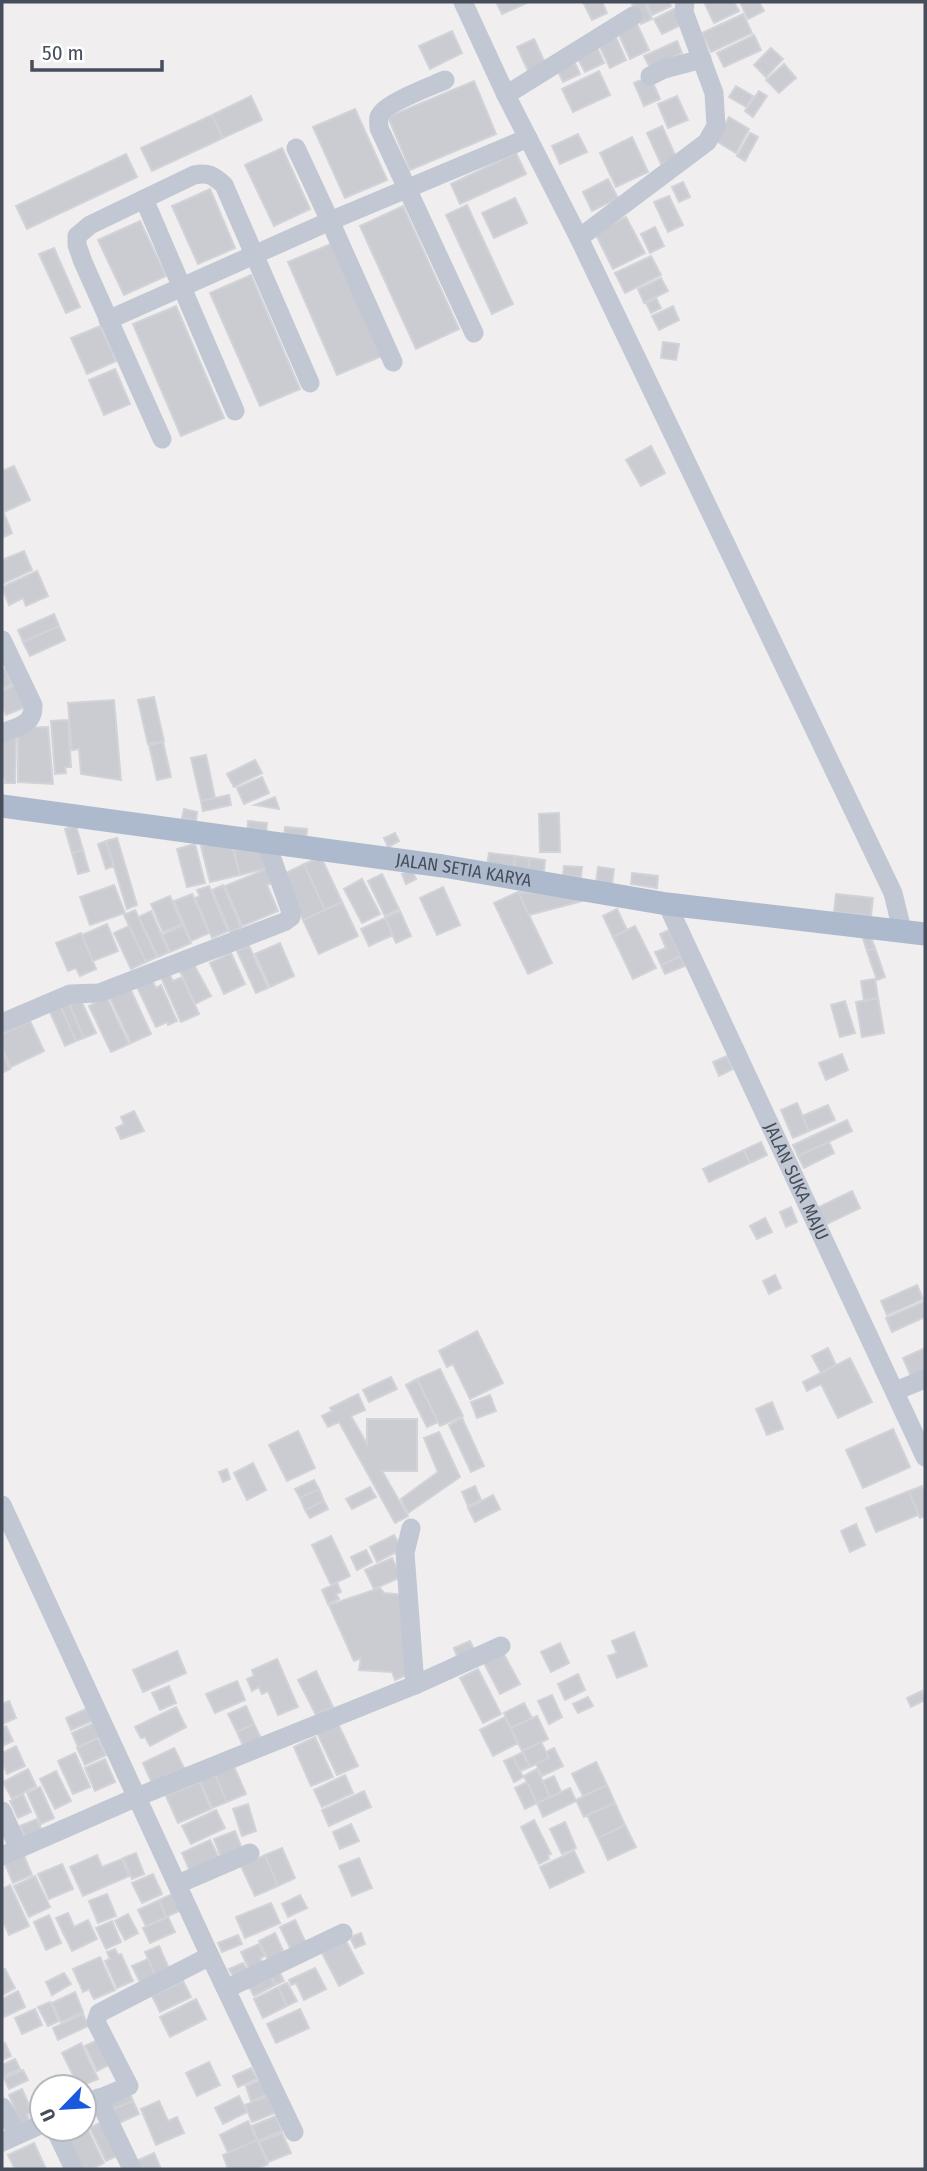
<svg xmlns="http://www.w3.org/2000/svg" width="927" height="2171" font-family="'Fira Sans Condensed',sans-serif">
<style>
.building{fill:#caccd2;stroke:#d2d3d9;stroke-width:2}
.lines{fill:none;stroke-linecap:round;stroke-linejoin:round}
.minor{stroke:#c1c8d3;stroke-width:19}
.major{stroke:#adb9cd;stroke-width:23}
.labels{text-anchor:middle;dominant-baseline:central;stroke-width:7;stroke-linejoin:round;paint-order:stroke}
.street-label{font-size:18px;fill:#464e5b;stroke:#fff}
</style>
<rect width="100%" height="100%" fill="#f0eeee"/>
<!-- building -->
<path class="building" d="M496 2H526L527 3 502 14Z
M583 2H602L607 13 592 20Z
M638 2H644L652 19 641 24 632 4Z
M646 2H669L671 6 652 15Z
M704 2H734L739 11 714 23Z
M740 2H759L764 11 748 19Z
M674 9 681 25 662 34 654 19Z
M743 14 752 33 711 52 702 33Z
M637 24 649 50 630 59 618 33Z
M452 31 462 53 430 69 419 46Z
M615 35 626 60 610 68 598 43Z
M754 35 761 50 724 67 717 53Z
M534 39 546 65 529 73 517 47Z
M677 41 682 53 650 68 644 56Z
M596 45 604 63 585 72 576 55Z
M771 48 783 59 766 77 754 65Z
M574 61 580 74 563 82 557 69Z
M784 64 796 78 779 93 766 80Z
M599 71 610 95 573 112 562 89Z
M650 76 660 99 644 106 634 83Z
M474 81 496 134 410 170 388 117Z
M736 86 753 96 746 107 729 97Z
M759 91 767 96 753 117 745 111Z
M251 96 262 120 223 138 212 115Z
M677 96 688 120 668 128 658 104Z
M355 109 387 180 345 198 313 127Z
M212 115 223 138 152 171 141 148Z
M729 117 749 129 736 153 716 141Z
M662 126 676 157 661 164 647 133Z
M750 133 758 137 745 161 737 156Z
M578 134 587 152 560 164 552 146Z
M632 137 648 172 616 187 600 153Z
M282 148 310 209 274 226 245 165Z
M516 153 526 174 460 204 451 184Z
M126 154 137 177 27 229 16 206Z
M608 179 618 198 592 211 583 192Z
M683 182 690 197 679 202 672 187Z
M210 189 235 248 198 264 172 206Z
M669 196 683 225 668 232 654 202Z
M515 198 527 223 494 238 482 213Z
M467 205 513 304 492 314 446 215Z
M403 206 459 329 416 349 360 226Z
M626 217 645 253 613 269 595 233Z
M140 221 166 276 124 295 98 240Z
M655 227 664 246 650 253 641 234Z
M333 243 382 356 337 375 288 262Z
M54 248 80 307 66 313 39 254Z
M651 256 661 275 625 293 615 273Z
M251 275 300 389 260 406 210 293Z
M661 278 668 291 644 303 638 289Z
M656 298 661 308 651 313 646 303Z
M176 306 224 418 181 436 133 324Z
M673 306 679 320 659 330 652 316Z
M100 326 116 361 87 374 71 338Z
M663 342 679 344 676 360 661 358Z
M115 369 130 404 104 415 89 380Z
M651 446 665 473 641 486 626 460Z
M14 466 30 500 2 513V471Z
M4 513 12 533 2 538V514Z
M24 551 32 570 2 584V560Z
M37 571 48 596 26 606 23 598 9 605 2 587Z
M54 614 59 626 23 642 18 630Z
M59 626 65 640 30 656 23 642Z
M5 669 12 684 2 689V670Z
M17 684 28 706 6 715 2 706V691Z
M154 697 164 741 148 744 138 700Z
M114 700 121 780 81 774 79 749 72 750 68 703Z
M68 720 71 767H65L66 773 55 774 51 721Z
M48 727 53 784 18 782V728Z
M16 734 15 783H5V778H2V738Z
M163 742 171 777 157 780 149 745Z
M206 755 215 798 201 801 191 758Z
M255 760 262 773 234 787 227 774Z
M262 777 269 793 244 804 237 788Z
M229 795 231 805 203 811 201 801Z
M275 797 279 809 255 805Z
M184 809 197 812 196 821 182 818Z
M559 813 560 852H540L539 814Z
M248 821 267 823 266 834 247 832Z
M76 826 83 850 72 853 65 829Z
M285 827 307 829 306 839 284 837Z
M395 833 399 841 388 847 384 838Z
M117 838 137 905 127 909 106 841Z
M106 841 114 866 106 869 98 844Z
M231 842 240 875 210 882 201 846Z
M195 844 205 883 187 887 177 849Z
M260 844 266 868 240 875 234 850Z
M83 850 89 871 78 874 72 853Z
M489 853 515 856 514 868 487 865Z
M515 856 530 858 528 870 514 868Z
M321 857 342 902 325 910 304 864Z
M530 858 545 860 544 872 528 870Z
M304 864 325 910 303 920 282 875Z
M564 866 582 867 581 877 563 875Z
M598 867 614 869 612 885 596 882Z
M269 868 275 882 267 885 278 911 242 926 225 886Z
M412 870 416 879 406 884 402 874Z
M632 873 658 876 657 888 631 884Z
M382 874 399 909 385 916 368 881Z
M362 879 380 914 362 923 344 889Z
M114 885 125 913 90 925 80 897Z
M223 885 241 927 230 932 212 890Z
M209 886 228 931 212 938 195 898 200 896 197 890Z
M443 887 460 925 437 935 420 898Z
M518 892 552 963 528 974 494 903Z
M518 892 580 895 582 901 529 915Z
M192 894 209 933 191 941 174 901Z
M836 894 873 898 871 916 834 912Z
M170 896 182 924 163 932 151 904Z
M342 902 358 936 319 954 303 920Z
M617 909 627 930 613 937 603 916Z
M135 910 157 957 146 962 124 915Z
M151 911 169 952 158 957 139 917Z
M400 911 411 936 396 943 385 918Z
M385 918 393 935 369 946 361 929Z
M107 924 118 951 93 961 82 935Z
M183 925 191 943 170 952 162 935Z
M129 926 146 962 131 969 114 933Z
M635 926 656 968 633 979 613 937Z
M669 930 681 956 661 965 655 952 666 948 660 934Z
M81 933 96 969 80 976 76 968 68 971 56 943Z
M869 933 875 948 867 951 862 935Z
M280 943 294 976 270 987 255 954Z
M249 946 268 988 256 993 237 951Z
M875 948 885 977 877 980 867 951Z
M231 953 245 984 224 994 210 963Z
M681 956 685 966 665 974 661 965Z
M192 961 211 996 195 1004 178 967Z
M168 972 173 981 182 977 199 1014 181 1022 160 975Z
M875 979 878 998 864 1001 861 981Z
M152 980 156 988 161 985 177 1021 168 1025 167 1022 156 1027 137 987Z
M129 986 151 1034 131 1043 109 996Z
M80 998 96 1033 84 1038 69 1003Z
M107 998 129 1044 111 1052 89 1006Z
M878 998 884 1033 862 1037 856 1002Z
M845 1001 855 1033 840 1037 831 1005Z
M69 1003 84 1038 76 1041 61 1007Z
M61 1007 76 1041 65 1046 50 1012Z
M30 1021 44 1051 11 1067 2 1048V1034Z
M2 1051 10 1069 2 1073Z
M842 1054 848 1070 826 1080 819 1063Z
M727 1056 733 1069 719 1076 713 1062Z
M797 1103 809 1131 793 1138 781 1110Z
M828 1105 835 1120 809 1131 802 1116Z
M134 1111 144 1131 121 1139 116 1128 124 1124 121 1117Z
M847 1120 852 1131 798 1156 793 1145Z
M761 1142 767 1155 750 1163 744 1150Z
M829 1142 834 1153 804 1168 798 1156Z
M744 1150 750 1163 709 1182 703 1169Z
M852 1191 860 1208 825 1225 817 1208Z
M791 1207 797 1222 786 1227 780 1212Z
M765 1218 772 1232 757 1239 750 1226Z
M775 1275 781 1288 769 1294 763 1281Z
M917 1285 923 1299 887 1315 881 1301Z
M923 1302 925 1317 892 1332 886 1318Z
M477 1331 503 1383 470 1399 453 1364 447 1367 439 1351Z
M828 1348 836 1365 821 1373 812 1356Z
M925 1348V1376L913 1381 903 1358Z
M850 1358 872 1402 838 1418 821 1384 807 1391 803 1382Z
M440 1369 463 1416 440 1426 417 1379Z
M391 1377 397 1389 369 1402 363 1390Z
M417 1379 438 1422 427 1427 406 1385Z
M358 1394 365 1410 351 1416 367 1444V1419H417V1471H382L408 1516 395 1523 339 1422 328 1427 322 1416 332 1411 330 1408Z
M490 1395 496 1411 477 1418 471 1402Z
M772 1402 783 1429 767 1435 756 1409Z
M462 1418 484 1466 471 1472 449 1425Z
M893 1429 910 1467 863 1488 846 1450Z
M298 1431 315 1468 287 1481 269 1445Z
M439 1432 460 1477 408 1513 401 1499 438 1472 424 1438Z
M253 1463 266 1490 247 1500 234 1473Z
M227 1469 230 1479 223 1482 219 1472Z
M314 1480 319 1489 300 1498 295 1489Z
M475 1486 481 1500 468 1506 462 1492Z
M922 1486 925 1494V1516L920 1518 909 1491Z
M370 1487 376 1497 352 1509 346 1499Z
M319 1489 324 1501 305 1510 300 1498Z
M909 1491 918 1515 876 1532 866 1508Z
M493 1495 500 1509 475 1522 468 1508Z
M324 1501 328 1509 310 1518 305 1510Z
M856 1524 865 1545 850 1552 841 1531Z
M394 1535 402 1549 377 1562 370 1547Z
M331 1536 350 1576 331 1585 312 1545Z
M366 1550 372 1562 357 1570 351 1557Z
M392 1558 401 1577 374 1589 365 1570Z
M337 1583 341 1592 336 1594 339 1599 328 1604 322 1590Z
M380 1588 384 1593 404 1595 407 1675 395 1680 392 1672 359 1670 361 1658 354 1661 329 1605Z
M634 1632 647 1666 617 1678 608 1656 617 1653 612 1641Z
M470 1641 475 1652 458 1659 454 1648Z
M560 1643 569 1663 551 1672 541 1652Z
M177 1651 186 1673 143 1692 133 1670Z
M502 1651 520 1684 500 1694 483 1661Z
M277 1659 298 1707 278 1715 268 1691 262 1694 259 1687 252 1691 247 1679 254 1676 252 1670Z
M478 1669 501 1714 483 1723 460 1678Z
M316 1671 333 1707 316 1715 298 1680Z
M578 1674 585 1690 565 1700 558 1684Z
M237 1681 245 1700 215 1713 206 1694Z
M169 1686 176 1703 160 1710 152 1693Z
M922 1691 925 1700 911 1707 907 1698Z
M552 1695 562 1717 549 1724 538 1701Z
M588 1697 593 1706 578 1713 573 1704Z
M9 1701 16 1718 2 1724V1704Z
M524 1703 532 1718 511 1728 504 1713Z
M246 1706 254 1724 237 1732 228 1714Z
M176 1707 186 1727 150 1746 145 1737 141 1738 135 1727Z
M86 1709 92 1721 71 1730 66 1718Z
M537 1716 548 1739 522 1751 511 1728Z
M505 1717 518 1743 493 1756 480 1730Z
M94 1723 100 1737 78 1747 72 1733Z
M254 1724 262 1740 244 1748 237 1732Z
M338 1724 358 1766 337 1775 317 1733Z
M6 1726 13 1741 2 1746V1728Z
M315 1737 333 1777 311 1786 294 1747Z
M98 1738 106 1755 85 1765 77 1748Z
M541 1742 549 1758 530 1767 522 1751Z
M16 1746 25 1766 7 1774 2 1762V1753Z
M174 1748 184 1768 152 1783 143 1763Z
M554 1748 563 1766 542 1776 536 1764 549 1758 546 1752Z
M523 1752 530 1767 520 1771 513 1757Z
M75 1753 90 1787 73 1794 58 1761Z
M513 1757 523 1777 514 1782 504 1761Z
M105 1759 115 1782 95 1791 85 1768Z
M232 1762 246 1794 227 1802 213 1770Z
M596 1762 607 1785 583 1796 572 1774Z
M28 1769 36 1786 12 1799 3 1782Z
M537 1769 550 1797 537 1803 524 1776Z
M213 1770 227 1802 212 1808 198 1776Z
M56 1771 71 1801 55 1809 40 1779Z
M345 1775 353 1793 322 1807 314 1790Z
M554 1776 561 1792 550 1797 543 1781Z
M200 1782 211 1809 178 1823 166 1796Z
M527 1782 537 1803 525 1809 515 1788Z
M607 1785 615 1803 584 1817 576 1800Z
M40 1787 54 1818 41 1824 27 1793Z
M570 1788 576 1801 543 1817 537 1803Z
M364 1791 371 1807 329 1826 322 1810Z
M23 1794 31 1812 18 1818 10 1801Z
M615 1803 625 1825 598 1838 587 1815Z
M248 1804 256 1831 242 1836 233 1809Z
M216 1810 225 1828 191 1844 182 1826Z
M37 1819 42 1831 26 1839 20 1826Z
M534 1820 551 1854 548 1855 549 1859 539 1864 521 1827Z
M565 1822 576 1848 562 1854 550 1829Z
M351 1824 359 1841 340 1849 333 1832Z
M625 1825 636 1847 608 1860 598 1838Z
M235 1831 244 1854 223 1863 214 1839Z
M210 1840 219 1858 190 1871 182 1853Z
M282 1848 295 1878 278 1886 265 1855Z
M574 1851 584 1872 550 1888 540 1867Z
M136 1853 144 1874 132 1879 123 1858Z
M97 1855 102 1867 122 1859 129 1876 83 1896 70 1867Z
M265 1855 278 1886 255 1896 241 1866Z
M24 1856 32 1875 13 1883 5 1864Z
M359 1858 372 1888 352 1896 339 1866Z
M62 1864 73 1889 49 1899 38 1874Z
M153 1874 162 1894 142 1903 132 1883Z
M35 1876 50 1907 29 1917 14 1886Z
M10 1885 29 1926 9 1935 2 1919V1889Z
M177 1892 184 1909 166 1917 159 1900Z
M107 1894 116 1916 98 1923 89 1901Z
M300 1895 307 1908 288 1917 282 1904Z
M159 1900 166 1917 146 1926 138 1910Z
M271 1903 280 1923 245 1938 236 1917Z
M68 1913 74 1927 88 1920 97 1939 72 1951 56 1918Z
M128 1914 138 1933 125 1940 115 1921Z
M49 1915 61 1943 46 1950 34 1922Z
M168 1917 175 1932 150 1943 143 1928Z
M295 1920 306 1943 291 1950 280 1927Z
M112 1921 121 1942 106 1949 96 1928Z
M275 1933 285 1955 269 1962 259 1941Z
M361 1933 365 1944 355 1948 350 1937Z
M238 1935 242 1944 222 1952 218 1943Z
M346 1941 363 1973 339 1986 322 1953Z
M259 1944 265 1956 260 1958 264 1965 250 1971 241 1952Z
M159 1946 171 1973 157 1979 145 1952Z
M115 1949 118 1955 121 1954 133 1981 117 1988 105 1961 110 1959 107 1952Z
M100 1957 115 1990 94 1999 89 1989 83 1992 73 1969Z
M148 1959 157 1979 143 1988 132 1966Z
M243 1963 248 1971 234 1978 229 1969Z
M277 1967 284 1981 275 1985 268 1971Z
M315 1968 326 1989 304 2000 296 1983 291 1985 289 1980Z
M5 1969 15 1988 2 1995V1970Z
M268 1971 275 1985 254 1996 246 1981Z
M64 1973 71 1984 52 1995 46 1982Z
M183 1981 191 1997 160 2012 152 1996Z
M287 1983 297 2001 287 2006 278 1987Z
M278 1987 287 2006 263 2018 254 1999Z
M18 1991 25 2007 2 2018V1999Z
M75 1992 83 2012 61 2022 52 2003Z
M196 1999 206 2019 170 2037 160 2017Z
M50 2002 59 2021 48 2026 38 2007Z
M35 2009 42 2025 22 2034 15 2018Z
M300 2009 309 2028 276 2043 267 2024Z
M83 2014 88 2026 58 2040 53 2028Z
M102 2038 109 2065 97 2071 85 2046Z
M5 2043 11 2056 2 2060V2045Z
M81 2043 98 2079 79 2087 62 2053Z
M15 2059 20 2069 2 2077V2065Z
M209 2062 220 2085 197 2096 186 2073Z
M251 2068 257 2079 238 2087 233 2076Z
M23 2070 28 2080 9 2089 4 2078Z
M263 2079 269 2094 251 2101 246 2086Z
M22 2089 32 2112 27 2114 29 2120 21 2124 9 2095Z
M128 2089 133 2101 111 2110 106 2099Z
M239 2096 247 2112 223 2124 215 2108Z
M267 2096 275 2113 252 2122 245 2105Z
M133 2101 139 2114 117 2124 111 2110Z
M159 2101 168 2121 177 2117 184 2133 156 2145 141 2109Z
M276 2116 282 2131 258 2141 252 2126Z
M107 2119 123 2153 106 2161 90 2128Z
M248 2121 257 2140 228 2153 220 2135Z
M60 2129H74L76 2133 65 2138Z
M88 2130 104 2163 92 2169H77L64 2142Z
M282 2133 291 2153 268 2162 259 2142Z
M257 2140 268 2164 257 2169H228L223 2155Z
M34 2143 46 2169H15L8 2155Z
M154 2153 161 2169H137L134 2162Z"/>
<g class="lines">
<!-- minor -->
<g class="minor">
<path d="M463 2 506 95 579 238 893 893 902 930"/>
<path d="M650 76 664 69 702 59"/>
<path d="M445 80C432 86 382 104 379 117 378 120 379 125 379 128L474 333"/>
<path d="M506 95 633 16"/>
<path d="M296 148 330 221 528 138"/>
<path d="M144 199 235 411"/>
<path d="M579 238 707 142 716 126 714 93 684 12 685 2"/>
<path d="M108 320 330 221 393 362"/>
<path d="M162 439 83 262 77 245V236L90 225 194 175C208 172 213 175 224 185L310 383"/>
<path d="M2 640 33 705C34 725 17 727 2 733"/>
<path id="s1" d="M667 904 925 1457"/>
<path d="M2 1023 70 994 99 993 284 922 291 917V912L266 842"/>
<path d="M895 1391 925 1379"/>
<path d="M2 1505 210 1956 294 2132"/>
<path d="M411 1528 405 1553 415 1685"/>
<path d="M2 1811 19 1849"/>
<path d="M2 1856 137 1797 415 1685 501 1646"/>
<path d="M178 1884 250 1853"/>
<path d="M226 1989 343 1933"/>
<path d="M98 2098 132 2169"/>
<path d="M84 2105 129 2086 96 2022 99 2013 210 1956"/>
<path d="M2 2107 18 2134"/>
<path d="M55 2129 74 2169"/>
<path d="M2 2142 42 2124"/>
</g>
<!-- major -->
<path class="major" id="s2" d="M2 806 443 866 667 904 925 934"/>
</g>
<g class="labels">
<!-- street labels -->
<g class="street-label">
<text stroke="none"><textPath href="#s2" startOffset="466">JALAN SETIA KARYA</textPath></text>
<text stroke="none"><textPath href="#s1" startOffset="306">JALAN SUKA MAJU</textPath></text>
</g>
</g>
<!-- border -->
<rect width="927" height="2171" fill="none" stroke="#464e5b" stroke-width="7"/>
<!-- north arrow -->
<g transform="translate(63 2108) rotate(245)"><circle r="33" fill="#ffffff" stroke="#b5b8bd" stroke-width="2"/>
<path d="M0-5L12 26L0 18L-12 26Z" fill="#1a58de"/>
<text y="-10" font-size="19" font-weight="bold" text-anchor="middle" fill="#464e5b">U</text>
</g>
<!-- scale -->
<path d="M32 60v10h130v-10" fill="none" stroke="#464e5b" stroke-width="3.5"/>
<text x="42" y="60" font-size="21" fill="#464e5b" stroke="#ffffff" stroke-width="5" paint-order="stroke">50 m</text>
</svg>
